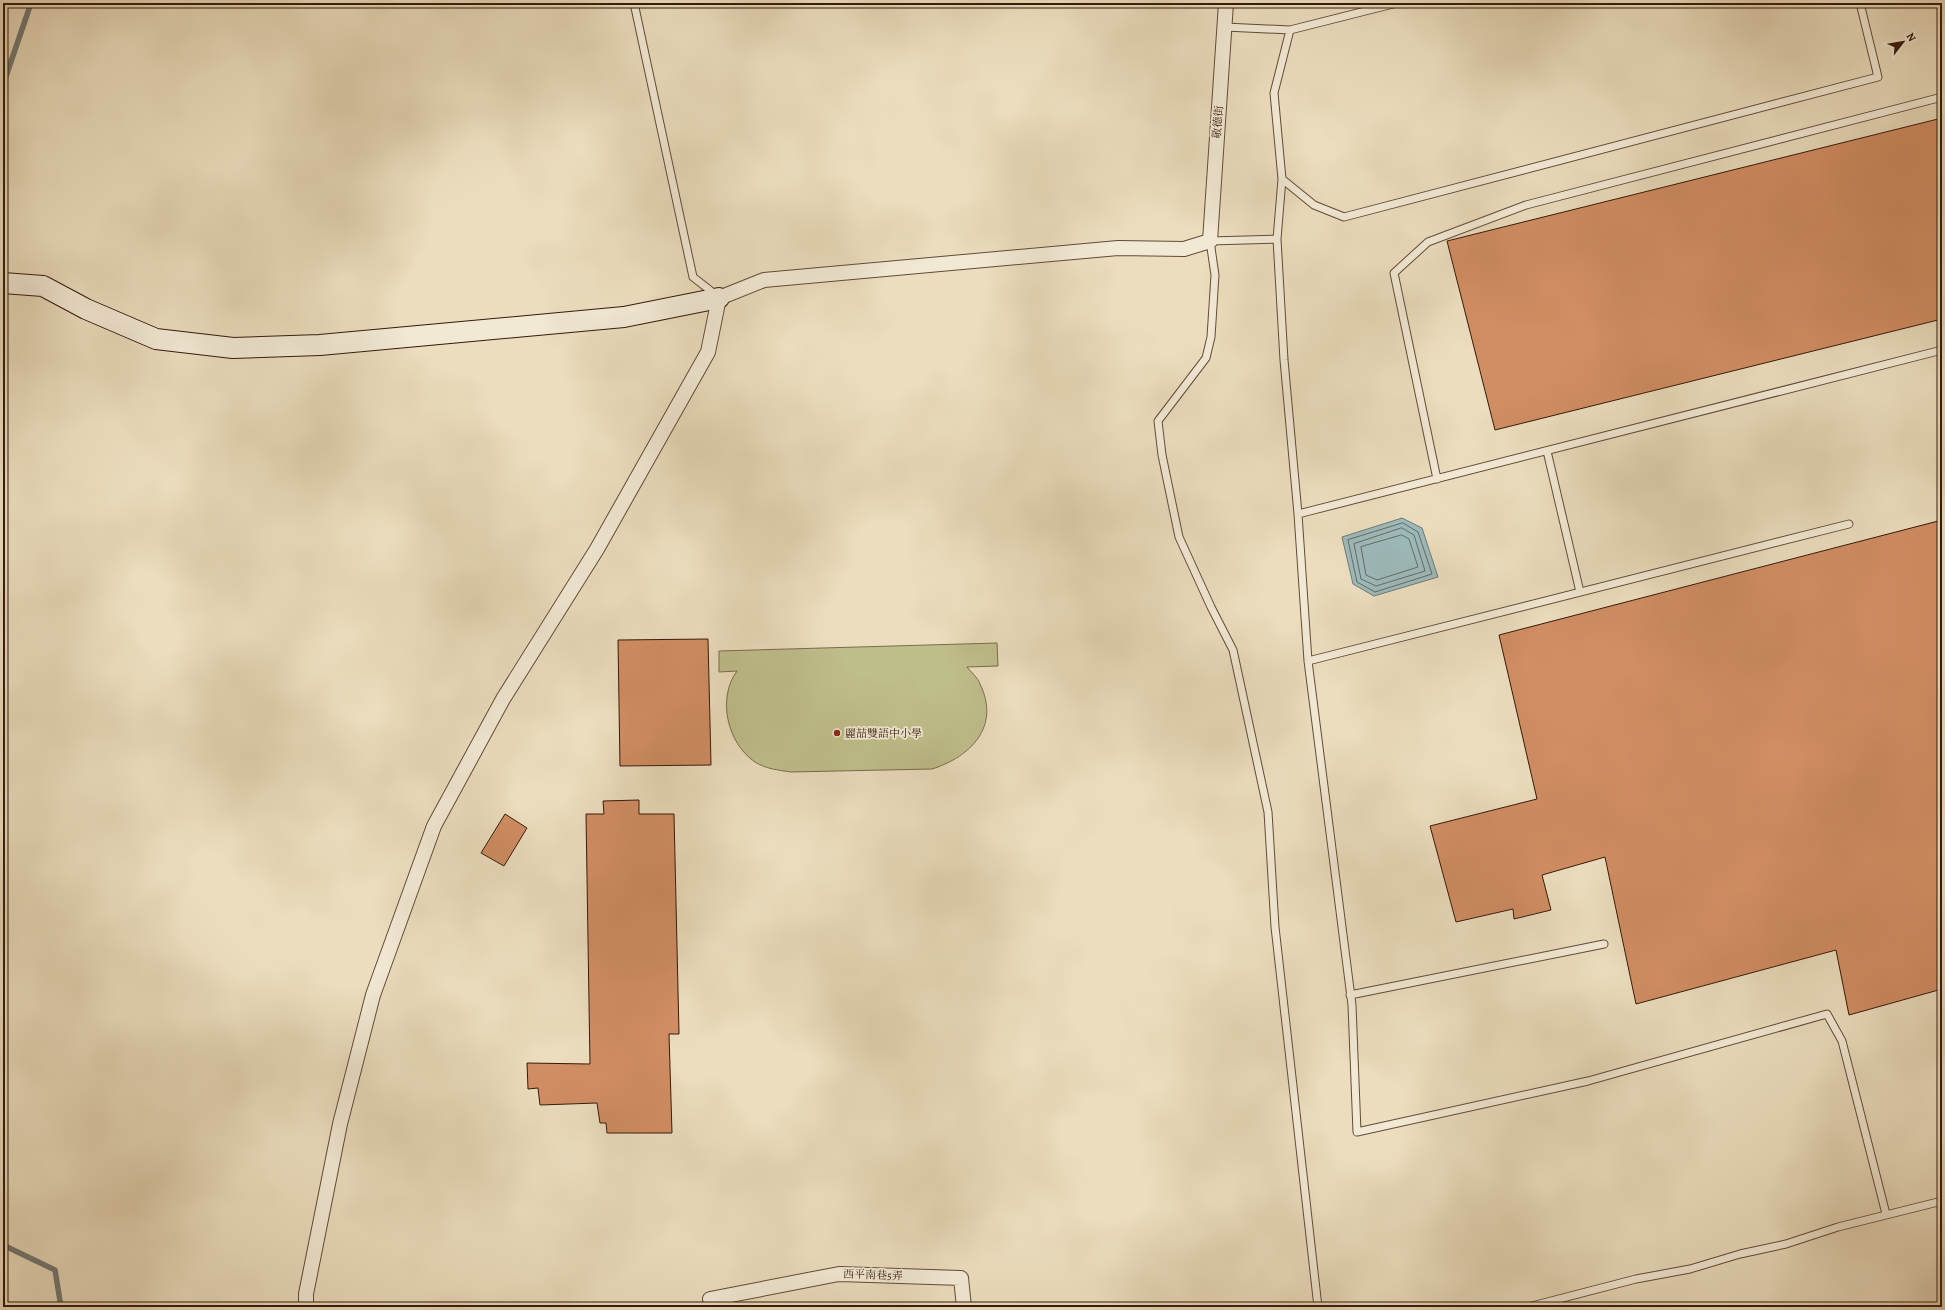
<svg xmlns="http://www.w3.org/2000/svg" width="1945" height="1310" font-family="Alegreya,'Noto Serif TC',serif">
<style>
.green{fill:#bfbf8c;stroke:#7a6c4b}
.water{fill:#9cbabb;stroke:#727a74}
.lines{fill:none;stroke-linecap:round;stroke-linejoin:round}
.shore{stroke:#686a62;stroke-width:1}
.stream{stroke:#727a74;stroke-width:5.5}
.building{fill:#d18d63;stroke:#341a0a}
.lane-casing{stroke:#624b37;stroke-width:9}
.street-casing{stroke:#624b37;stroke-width:16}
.secondary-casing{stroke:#341a0a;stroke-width:22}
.lane{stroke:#f2e9d5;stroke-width:7}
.street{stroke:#f2e9d5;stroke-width:14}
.secondary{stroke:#f2e9d5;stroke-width:20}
.poi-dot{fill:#8f2418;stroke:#f2e9d5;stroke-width:1.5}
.labels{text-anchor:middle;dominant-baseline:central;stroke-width:3.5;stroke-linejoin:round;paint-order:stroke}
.street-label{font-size:11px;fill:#341a0a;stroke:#f2e9d5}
.poi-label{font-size:11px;fill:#341a0a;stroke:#f2e9d5;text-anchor:start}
</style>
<rect width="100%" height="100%" fill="#ebddbe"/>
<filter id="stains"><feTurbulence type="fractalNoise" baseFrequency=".005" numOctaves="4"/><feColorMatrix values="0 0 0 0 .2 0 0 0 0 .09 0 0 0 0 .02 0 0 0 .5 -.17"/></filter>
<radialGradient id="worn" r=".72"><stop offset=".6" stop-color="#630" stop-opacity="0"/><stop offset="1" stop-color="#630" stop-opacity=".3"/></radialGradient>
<!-- green -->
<path class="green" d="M997 643 998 666 967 667C971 672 978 678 980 684 1001 727 970 757 932 769L791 772C778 770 766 769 755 762 727 743 717 698 737 671L719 672V651Z"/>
<!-- water -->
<path class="water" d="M1402 518 1422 528 1438 577 1374 596 1353 584 1342 537Z"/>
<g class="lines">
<!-- shore -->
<path class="shore" d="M1403 523 1418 532 1432 574 1375 592 1357 582 1348 540Z
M1402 528 1414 535 1425 571 1376 586 1361 579 1354 544Z
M1402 535 1409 539 1418 567 1377 580 1366 575 1361 547Z"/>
<!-- stream -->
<path class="stream" d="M3 85 31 3
M3 1245 55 1270 61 1307"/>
</g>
<!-- building -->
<path class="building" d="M1942 118V319L1495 430 1447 241Z
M1942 520V989L1849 1015 1836 950 1636 1004 1605 857 1542 875 1551 910 1514 919 1513 909 1456 922 1430 826 1537 799 1499 635Z
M708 639 711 765 620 766 618 640Z
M639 800V814H674L679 1034H669L672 1133H607L606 1123H600L597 1103 540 1105 538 1088 528 1089 527 1063 590 1064 586 814H604L603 801Z
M505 814 527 828 504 866 481 853Z"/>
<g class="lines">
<defs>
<path id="lane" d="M634 3 693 277 716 295
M1225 27 1290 30 1397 3
M1290 30 1274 93 1282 179 1314 205 1344 217 1878 77 1860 3
M1277 239 1282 179
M1547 451 1580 592
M1437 479 1394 273 1428 242 1526 205 1942 97
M1298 514 1942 350
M1308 661 1849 524
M1350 995 1604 944
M1318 1307 1275 927 1268 812 1233 650 1211 607 1179 537 1162 455 1158 421 1206 358 1211 337 1215 275 1210 241 1277 239 1284 360 1298 514 1308 661 1352 1005 1357 1132 1588 1081 1827 1014 1842 1041 1886 1214
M1528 1307 1636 1279 1690 1269 1740 1254 1786 1244 1838 1227 1942 1201"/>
<path id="street" d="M710 1299 839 1274 961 1278 964 1307
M306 1307V1294L340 1124 373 995 434 826 503 699 597 549 708 352 719 298 764 280 1118 248 1184 249 1210 241 1226 3"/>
<path id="secondary" d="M3 283 43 286 86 309 156 339 233 348 320 345 624 317 719 298"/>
</defs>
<!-- lane casing -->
<use href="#lane" class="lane-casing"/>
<!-- street casing -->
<use href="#street" class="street-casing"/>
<!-- secondary casing -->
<use href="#secondary" class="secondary-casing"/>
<!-- lane -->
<use href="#lane" class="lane"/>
<!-- street -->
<use href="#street" class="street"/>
<!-- secondary -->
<use href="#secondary" class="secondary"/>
</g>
<!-- markers -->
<circle class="poi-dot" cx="837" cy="733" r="4"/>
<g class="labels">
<!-- street labels -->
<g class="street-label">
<text transform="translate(1218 122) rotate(-86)">敬德街</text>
<text transform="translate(873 1275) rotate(2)">西平南巷5弄</text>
</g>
<!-- poi labels -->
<g class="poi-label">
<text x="845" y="733">麗喆雙語中小學</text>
</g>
</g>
<!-- margin -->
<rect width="1945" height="1310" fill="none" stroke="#ebddbe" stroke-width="16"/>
<rect x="4" y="4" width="1937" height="1302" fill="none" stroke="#341a0a" stroke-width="2"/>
<rect x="8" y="8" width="1929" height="1294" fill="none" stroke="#341a0a"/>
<!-- north arrow -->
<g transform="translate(1903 42) rotate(59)" stroke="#f2e9d5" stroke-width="3" paint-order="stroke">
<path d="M0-3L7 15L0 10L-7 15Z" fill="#341a0a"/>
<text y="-6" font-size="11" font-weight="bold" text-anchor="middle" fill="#341a0a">N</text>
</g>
<rect width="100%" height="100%" filter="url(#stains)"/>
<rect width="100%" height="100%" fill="url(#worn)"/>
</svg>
